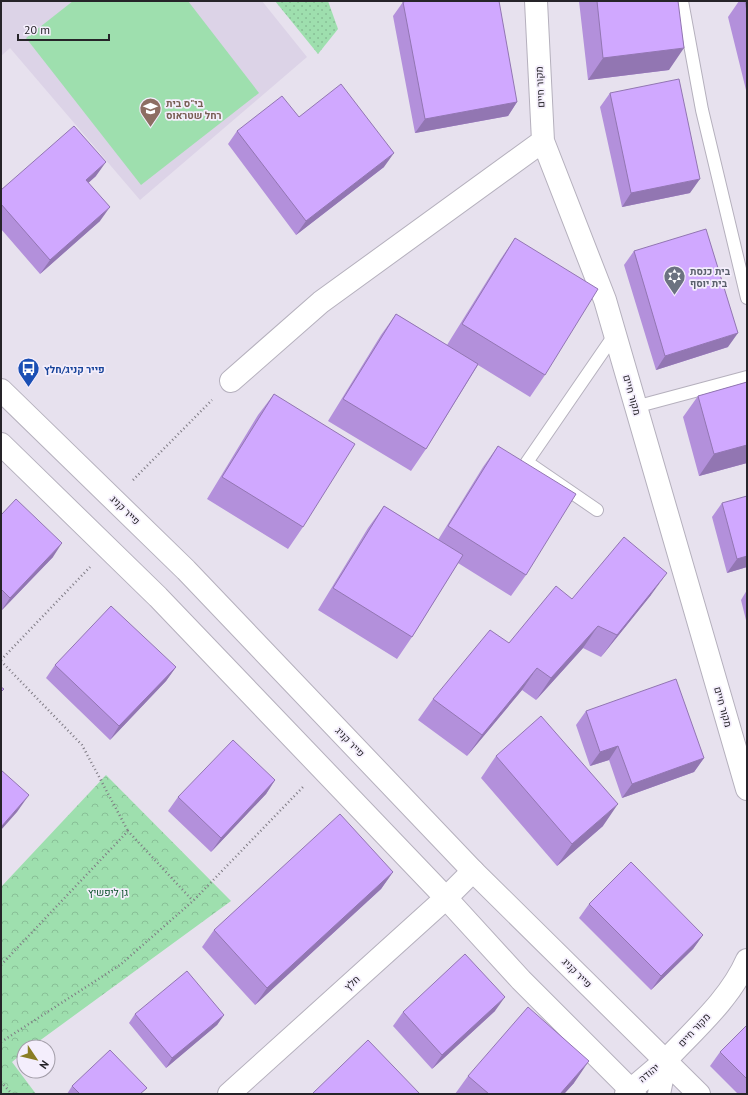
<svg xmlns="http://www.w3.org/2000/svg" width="748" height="1095" font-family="'PT Sans',Heebo,sans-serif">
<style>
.built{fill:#dcd3e7}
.grass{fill:url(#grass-dots)}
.park{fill:url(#park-crowns)}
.garden{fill:#9edfae}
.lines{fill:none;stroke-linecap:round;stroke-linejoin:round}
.lane-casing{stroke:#b5b0bd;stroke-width:14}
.street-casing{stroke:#b5b0bd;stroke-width:24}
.secondary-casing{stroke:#b5b0bd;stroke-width:24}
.path{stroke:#7e7a83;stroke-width:2.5;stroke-dasharray:1 3;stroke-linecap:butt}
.lane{stroke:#fff;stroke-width:12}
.street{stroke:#fff;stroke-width:22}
.secondary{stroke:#fff;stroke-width:22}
.wall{fill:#b390db}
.shaded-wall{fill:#9276b2}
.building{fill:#d0a8ff;stroke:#9276b2}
.labels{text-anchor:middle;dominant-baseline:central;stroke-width:3.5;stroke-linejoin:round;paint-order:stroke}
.street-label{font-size:10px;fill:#262429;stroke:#f4eefc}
.education-label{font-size:10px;font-weight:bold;fill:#785e54;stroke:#f4eefc;text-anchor:start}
.worship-label{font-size:10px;font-weight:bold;fill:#5b616d;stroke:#f4eefc;text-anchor:start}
.transit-label{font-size:10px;font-weight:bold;fill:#164399;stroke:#f4eefc;text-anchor:start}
.park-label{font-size:10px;fill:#064d25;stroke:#f4eefc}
</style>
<defs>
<pattern id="grass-dots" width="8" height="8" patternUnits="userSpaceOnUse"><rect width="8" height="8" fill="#9edfae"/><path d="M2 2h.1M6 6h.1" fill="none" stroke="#88bf96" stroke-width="1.8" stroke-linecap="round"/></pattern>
<pattern id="park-crowns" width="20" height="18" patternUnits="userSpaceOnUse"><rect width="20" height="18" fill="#9edfae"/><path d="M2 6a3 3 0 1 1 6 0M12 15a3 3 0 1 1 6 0" fill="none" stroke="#88bf96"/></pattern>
</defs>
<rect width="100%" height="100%" fill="#e7e1ee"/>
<!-- built -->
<path class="built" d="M1 1H262L307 57 140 200 10 48 1 56Z"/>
<!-- grass -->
<path class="grass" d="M275 1H328L338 29 318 54Z"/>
<!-- park -->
<path class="park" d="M106 775 231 901 31 1047H24V1052L12 1062 36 1094H1V887Z"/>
<!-- garden -->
<path class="garden" d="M73 1H188L259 93 141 185 26 38Z"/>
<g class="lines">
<defs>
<path id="lane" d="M682 1 702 110 747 298
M635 407 747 377
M597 510 527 462 615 334"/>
<path id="street" d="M536 1 543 141 605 300 747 789
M231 381 321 302 543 141
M666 1060C695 1029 730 999 747 960
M229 1094 446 898 473 871"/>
<path id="secondary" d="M1 390 186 570 473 871 699 1094
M1 444 158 597 446 898 521 980 635 1094
M626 1094 666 1060
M659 1094 666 1060"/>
</defs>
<!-- lane casing -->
<use href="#lane" class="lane-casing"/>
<!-- street casing -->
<use href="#street" class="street-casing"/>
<!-- secondary casing -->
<use href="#secondary" class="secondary-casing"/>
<!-- path -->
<path class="path" d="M133 480 212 400
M1 660 90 567
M1 661 82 745 128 831
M1 965 128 831 193 901
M1 1042 120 965 193 901 303 787
M1 1082 12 1094"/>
<!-- lane -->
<use href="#lane" class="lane"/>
<!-- street -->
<use href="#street" class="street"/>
<!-- secondary -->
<use href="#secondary" class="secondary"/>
</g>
<!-- wall -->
<path class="wall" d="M579 1H678L669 70 588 80Z
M739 1H747V94L728 17Z
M403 2 517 102 508 116 415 133 393 16Z
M610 93 690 193 622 207 600 107Z
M299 117 384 167 296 235 228 144 237 131Z
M96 176 88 183 100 221 40 274 1 229V190Z
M515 238 545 375 530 397 478 365 426 449 411 471 328 421 381 335 396 314 447 345 500 260Z
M634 251 728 347 656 370 624 265Z
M747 382V463L699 476 683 417 698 396Z
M274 394 303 527 288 549 207 499 258 415Z
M498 446 526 575 511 596 458 563 412 637 397 659 318 610 368 528 384 506 438 540 483 467Z
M722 503 747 567 727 573 712 517Z
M1 515 53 557 1 611Z
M747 590V624L741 600Z
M651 595 601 657 583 648 536 700 522 690 467 756 418 720 433 699 509 643 572 599Z
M55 665 176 667 166 681 110 740 46 678Z
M586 711 704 758 694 772 622 798 609 760 590 766 576 725Z
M496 756 603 826 557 866 481 778Z
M275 780 266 794 211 852 168 811 178 797Z
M393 872 381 889 255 1005 202 947 214 930Z
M589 904 703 935 693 949 651 990 579 918Z
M495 1011 432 1069 393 1026 403 1012Z
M135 1014 224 1015 217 1025 166 1068 129 1023Z
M747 1025V1094H738L710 1066 720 1052Z
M468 1076 574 1083 564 1094H455Z
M72 1086 142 1094H67Z"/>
<!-- shaded-wall -->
<path class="shaded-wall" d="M684 48 669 70 588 80 603 58Z
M517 102 508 116 415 133 425 119Z
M394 153 384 167 296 235 306 221Z
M106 162 96 176 76 194 86 180Z
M700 179 690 193 622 207 631 193Z
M110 207 100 221 40 274 50 260Z
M738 333 728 347 656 370 665 356Z
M747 445V463L699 476 714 454Z
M62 543 53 557 1 611 10 598Z
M747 556V567L727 573 737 559Z
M667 573 651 595 601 657 617 635Z
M598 626 583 648 536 700 551 678Z
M176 667 166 681 110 740 119 726Z
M537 668 522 690 467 756 482 735Z
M618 746 609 760 590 766 600 752Z
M704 758 694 772 622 798 632 784Z
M275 780 266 794 211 852 221 838Z
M29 795 17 812 1 830V827Z
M618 804 603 826 557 866 572 844Z
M393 872 381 889 255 1005 267 988Z
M703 935 693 949 651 990 661 976Z
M505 997 495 1011 432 1069 442 1055Z
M224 1015 217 1025 166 1068 172 1058Z
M589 1061 574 1083 564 1094H560Z"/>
<!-- building -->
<path class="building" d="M407 1H499L517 102 425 119 403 2Z
M597 1H678L684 48 603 58Z
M745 1H747V11Z
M679 79 700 179 631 193 610 93Z
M341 84 394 153 306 221 237 131 282 96 299 117Z
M74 126 106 162 86 180 110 207 50 260 1 204V190Z
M706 229 738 333 665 356 634 251Z
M515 238 598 289 545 375 462 324Z
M396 314 478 364 426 449 343 399Z
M747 382V445L714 454 698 396Z
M274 394 355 444 303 527 222 477Z
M498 446 576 494 526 575 448 526Z
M747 496V556L737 559 722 503Z
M16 499 62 543 10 598 1 589V515Z
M384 506 463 555 412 637 333 588Z
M624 537 667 573 617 635 598 626 551 678 537 668 482 735 433 699 490 630 509 643 556 586 572 599Z
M111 606 176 667 119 726 55 665Z
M676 679 704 758 632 784 618 746 600 752 586 711Z
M1 687 4 689 1 692Z
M541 716 618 804 572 844 496 756Z
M233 740 275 780 221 838 178 797Z
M1 770 29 795 1 827Z
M340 814 393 872 267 988 214 930Z
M631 862 703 935 661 976 589 904Z
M465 954 505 997 442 1055 403 1012Z
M187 971 224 1015 172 1058 135 1014Z
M528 1007 589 1061 560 1094H489L468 1076Z
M747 1025V1079L720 1052Z
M368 1040 420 1094H312Z
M110 1050 147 1088 140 1094H80L72 1086Z"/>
<!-- icons -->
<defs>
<symbol id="school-pin" viewBox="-11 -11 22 30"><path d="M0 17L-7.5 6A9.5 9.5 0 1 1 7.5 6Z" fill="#8d6e63" stroke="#f4eefc"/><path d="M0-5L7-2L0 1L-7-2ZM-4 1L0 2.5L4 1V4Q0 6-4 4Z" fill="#fff"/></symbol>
<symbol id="synagogue-pin" viewBox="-11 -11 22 30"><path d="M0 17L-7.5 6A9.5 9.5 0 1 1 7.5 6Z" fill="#6b7280" stroke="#f4eefc"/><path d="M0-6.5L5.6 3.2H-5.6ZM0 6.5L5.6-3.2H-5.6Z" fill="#fff"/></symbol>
<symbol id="bus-pin" viewBox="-11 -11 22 30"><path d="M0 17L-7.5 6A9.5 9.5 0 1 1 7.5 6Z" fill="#1a4fb4" stroke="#f4eefc"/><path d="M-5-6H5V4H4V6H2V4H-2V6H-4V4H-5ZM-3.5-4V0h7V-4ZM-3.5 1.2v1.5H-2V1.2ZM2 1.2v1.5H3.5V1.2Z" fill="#fff"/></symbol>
</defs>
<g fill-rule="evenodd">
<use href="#school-pin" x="138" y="96" width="25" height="34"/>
<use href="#synagogue-pin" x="662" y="264" width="25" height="34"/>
<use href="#bus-pin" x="16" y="356" width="25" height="34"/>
</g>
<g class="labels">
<!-- street labels -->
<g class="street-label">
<text transform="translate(540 87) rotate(-93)">מקור חיים</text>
<text transform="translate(632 395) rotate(74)">מקור חיים</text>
<text transform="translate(125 510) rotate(44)">פייר קניג</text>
<text transform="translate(723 707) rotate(74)">מקור חיים</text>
<text transform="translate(350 742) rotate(46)">פייר קניג</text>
<text transform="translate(577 973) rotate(45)">פייר קניג</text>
<text transform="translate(352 983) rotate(-42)">חלץ</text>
<text transform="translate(694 1030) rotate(-47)">מקור חיים</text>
<text transform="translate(649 1073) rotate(-39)">יהודה</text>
</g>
<!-- education labels -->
<g class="education-label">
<text x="166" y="103">בי"ס בית<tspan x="166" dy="12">רחל שטראוס</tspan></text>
</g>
<!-- worship labels -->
<g class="worship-label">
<text x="690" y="271">בית כנסת<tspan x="690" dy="12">בית יוסף</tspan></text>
</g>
<!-- transit labels -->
<g class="transit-label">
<text x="44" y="369">פייר קניג/חלץ</text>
</g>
<!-- park labels -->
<g class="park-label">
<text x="108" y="892">גן ליפשיץ</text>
</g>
</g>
<!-- border -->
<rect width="748" height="1095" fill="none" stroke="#262429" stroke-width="4"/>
<!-- north arrow -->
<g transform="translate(36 1059) rotate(125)"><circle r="19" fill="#f4eefc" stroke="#a29da8"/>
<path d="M0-3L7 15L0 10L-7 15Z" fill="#8a7d24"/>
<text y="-6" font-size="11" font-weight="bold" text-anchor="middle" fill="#262429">N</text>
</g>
<!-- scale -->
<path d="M18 34v6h91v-6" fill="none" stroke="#262429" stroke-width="2"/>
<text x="24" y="34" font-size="12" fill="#262429" stroke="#f4eefc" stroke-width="3" paint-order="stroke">20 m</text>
</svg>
